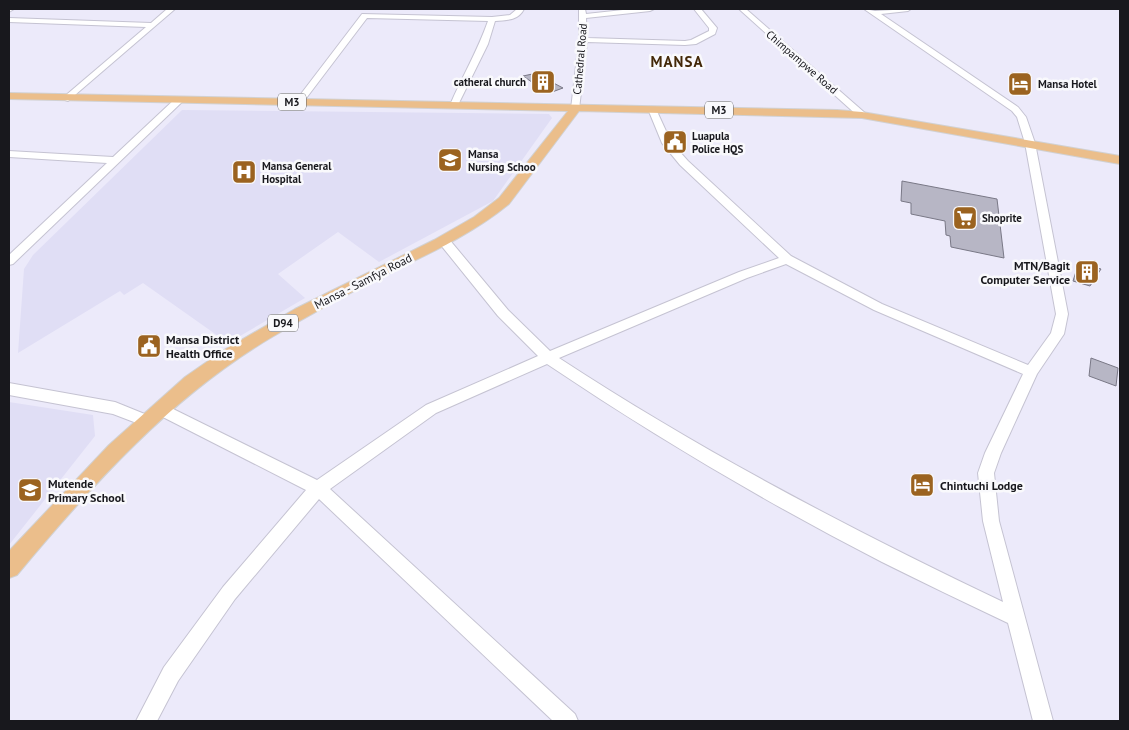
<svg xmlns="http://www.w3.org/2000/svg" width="1129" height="730" font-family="'PT Sans',sans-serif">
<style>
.built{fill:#e0def5}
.building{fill:#b7b6c5;stroke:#797886}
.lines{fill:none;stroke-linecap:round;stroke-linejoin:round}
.minor-casing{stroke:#c5c3d2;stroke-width:2}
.major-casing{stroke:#d1d1d2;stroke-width:2}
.minor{fill:#fff;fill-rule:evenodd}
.major{fill:#ebbe8b;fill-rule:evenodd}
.labels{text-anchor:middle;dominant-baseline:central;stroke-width:5;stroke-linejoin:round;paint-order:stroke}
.far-street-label{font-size:11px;fill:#18181d;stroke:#f9f9fc}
.far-poi-label{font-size:11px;font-weight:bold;fill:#18181d;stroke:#f9f9fc;text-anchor:start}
.shield{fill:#f9f9fc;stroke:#5c5c60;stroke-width:1}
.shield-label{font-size:11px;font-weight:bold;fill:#18181d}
.poi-label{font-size:12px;font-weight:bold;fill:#18181d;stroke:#f9f9fc;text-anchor:start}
.street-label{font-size:12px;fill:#18181d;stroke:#f9f9fc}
.far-district-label{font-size:15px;font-weight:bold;letter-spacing:1px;fill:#432808;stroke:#f9f9fc}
</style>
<rect width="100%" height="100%" fill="#eceafa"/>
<!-- built -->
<path class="built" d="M182 110 549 114 552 118 493 201 379 262 338 232 278 274 305 298 228 343 143 283 124 295 120 291 18 353 24 269 33 255Z
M9 402 93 415 95 436 9 545Z"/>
<!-- building -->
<path class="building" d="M537 73 546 79 563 88 552 92 545 91 523 76Z
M902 181 997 199 1004 258 951 247 950 236 946 235 945 221 911 214V203L901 201Z
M1079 262 1101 269 1090 286 1073 281Z
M1091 358 1118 368 1116 386 1089 376Z"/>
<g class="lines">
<defs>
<path id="minor" d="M9 9H14L9 12Z
M167 9H175L68 101 65 100V96L146 27 9 22V18L151 23Z
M517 9H524C518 21 506 20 495 21L488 44 457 107H451L450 105C462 77 478 50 488 21L367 18 301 105H295L294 103 362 14 492 17 510 15Z
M579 9H585L586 14 632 9H654L650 11 586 18 587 38 685 41 691 40 709 31V28L694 9H701L717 28 715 34 696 44 685 45 587 42 579 109 575 112 571 109 579 40Z
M739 9H746L865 113V117H859Z
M864 9 875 11 911 9 908 11 881 14 1018 107 1026 117 1035 143 1068 314 1064 334 1037 374 1001 453 994 473 999 521 1053 721H1033L1008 623C966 603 924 583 882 562 767 503 654 436 547 364L436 413 330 489 575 714 578 721H553L319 499 235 599 178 681 157 721H136L164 667 223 587 306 490 155 413 153 409 155 405 160 403 165 405 317 480 426 405 538 356 498 316 440 244 438 241 440 238H448L508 310 550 351 739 272 779 258 680 165 662 143 648 109 649 107H655L671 142 688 161 791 256 882 304 1028 365 1051 333 1056 314 1025 143 1017 117 1012 111ZM786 264 874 310 1023 374 985 453 978 473 983 521 1003 602C850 529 701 451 559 358L747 278Z
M179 97 182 98V102L13 264 9 265V255L107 163 9 157V151L113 157 176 98Z
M9 383 115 402 152 417 154 421 152 425 147 427 113 414 9 395Z"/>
<path id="major" d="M9 93 837 110 862 112 1120 156V164L862 118 579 111 509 204C471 235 428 254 385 275 347 294 309 315 272 337 171 397 92 485 17 575L9 578V551L109 445 185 377 224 350 295 309 434 240 474 217 499 198 568 111 9 99Z"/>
</defs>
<!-- minor casing -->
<use href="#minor" class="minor-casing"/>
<!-- major casing -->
<use href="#major" class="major-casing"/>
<!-- minor -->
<use href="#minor" class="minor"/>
<!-- major -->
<use href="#major" class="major"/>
</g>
<!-- icons -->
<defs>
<symbol id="building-square" viewBox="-11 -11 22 22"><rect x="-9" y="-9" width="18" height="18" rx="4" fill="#9b6320" stroke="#f9f9fc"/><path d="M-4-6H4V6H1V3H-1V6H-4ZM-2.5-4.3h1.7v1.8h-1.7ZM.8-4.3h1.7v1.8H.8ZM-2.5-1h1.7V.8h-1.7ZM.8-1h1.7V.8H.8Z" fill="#fff"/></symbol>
<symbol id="hotel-square" viewBox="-11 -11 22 22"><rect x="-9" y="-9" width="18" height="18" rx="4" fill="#9b6320" stroke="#f9f9fc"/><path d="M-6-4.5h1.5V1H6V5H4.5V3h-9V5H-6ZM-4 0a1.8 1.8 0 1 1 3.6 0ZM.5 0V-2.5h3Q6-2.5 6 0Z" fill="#fff"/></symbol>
<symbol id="civic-square" viewBox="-11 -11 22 22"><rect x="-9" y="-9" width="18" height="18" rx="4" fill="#9b6320" stroke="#f9f9fc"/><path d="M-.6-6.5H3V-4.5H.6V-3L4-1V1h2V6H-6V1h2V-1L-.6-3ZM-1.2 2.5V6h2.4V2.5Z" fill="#fff"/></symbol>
<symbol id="university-square" viewBox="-11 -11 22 22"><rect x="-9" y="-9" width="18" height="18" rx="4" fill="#9b6320" stroke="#f9f9fc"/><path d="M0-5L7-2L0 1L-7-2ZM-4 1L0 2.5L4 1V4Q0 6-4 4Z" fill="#fff"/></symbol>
<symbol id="hospital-square" viewBox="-11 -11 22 22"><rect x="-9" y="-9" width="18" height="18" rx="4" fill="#9b6320" stroke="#f9f9fc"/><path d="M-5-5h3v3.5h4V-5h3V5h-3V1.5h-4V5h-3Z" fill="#fff"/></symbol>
<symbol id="supermarket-square" viewBox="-11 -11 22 22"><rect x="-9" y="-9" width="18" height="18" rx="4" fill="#9b6320" stroke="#f9f9fc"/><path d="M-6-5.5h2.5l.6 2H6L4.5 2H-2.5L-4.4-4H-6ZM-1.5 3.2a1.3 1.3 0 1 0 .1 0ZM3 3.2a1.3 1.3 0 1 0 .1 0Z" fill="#fff"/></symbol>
<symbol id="school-square" viewBox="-11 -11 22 22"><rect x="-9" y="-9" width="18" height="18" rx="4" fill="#9b6320" stroke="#f9f9fc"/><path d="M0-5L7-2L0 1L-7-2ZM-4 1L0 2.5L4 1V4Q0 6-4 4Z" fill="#fff"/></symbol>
</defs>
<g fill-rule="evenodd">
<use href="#building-square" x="529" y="68" width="28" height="28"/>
<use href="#hotel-square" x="1006" y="70" width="28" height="28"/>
<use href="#civic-square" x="661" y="128" width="28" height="28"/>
<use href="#university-square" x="436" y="146" width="28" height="28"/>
<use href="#hospital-square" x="230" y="158" width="28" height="28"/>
<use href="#supermarket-square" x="951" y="204" width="28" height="28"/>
<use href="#building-square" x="1073" y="258" width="28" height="28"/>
<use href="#civic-square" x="135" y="332" width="28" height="28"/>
<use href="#hotel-square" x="908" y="471" width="28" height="28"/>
<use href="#school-square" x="16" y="476" width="28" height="28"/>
</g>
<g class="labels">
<!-- far-street labels -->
<g class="far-street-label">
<text transform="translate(580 59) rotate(-85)">Cathedral Road</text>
<text transform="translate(802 62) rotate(41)">Chimpampwe Road</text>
</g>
<!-- far-poi labels -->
<g class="far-poi-label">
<text x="526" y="82" text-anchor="end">catheral church</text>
<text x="1038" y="84">Mansa Hotel</text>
<text x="692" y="136">Luapula<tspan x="692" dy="13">Police HQS</tspan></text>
<text x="468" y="154">Mansa<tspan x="468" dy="13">Nursing Schoo</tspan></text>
<text x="262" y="166">Mansa General<tspan x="262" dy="13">Hospital</tspan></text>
<text x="982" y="218">Shoprite</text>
</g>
<!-- shield labels -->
<g class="shield">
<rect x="278" y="93.5" width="28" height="17" rx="4"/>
<rect x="705" y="101.5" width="28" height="17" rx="4"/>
<rect x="268" y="314.5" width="30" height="17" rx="4"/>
</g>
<g class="shield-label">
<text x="292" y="102">M3</text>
<text x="719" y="110">M3</text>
<text x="283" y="323">D94</text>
</g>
<!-- poi labels -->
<g class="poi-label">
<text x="1070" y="265" text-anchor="end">MTN/Bagit<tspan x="1070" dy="14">Computer Service</tspan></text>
<text x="166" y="339">Mansa District<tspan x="166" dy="14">Health Office</tspan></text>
<text x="48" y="483">Mutende<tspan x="48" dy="14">Primary School</tspan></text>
<text x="940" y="485">Chintuchi Lodge</text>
</g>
<!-- street labels -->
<g class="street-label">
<text transform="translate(363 281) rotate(-27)">Mansa - Samfya Road</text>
</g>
<!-- far-district labels -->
<g class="far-district-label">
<text x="677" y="61">MANSA</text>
</g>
</g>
<!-- border -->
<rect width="1129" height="730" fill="none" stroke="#18181d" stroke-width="20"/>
</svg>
